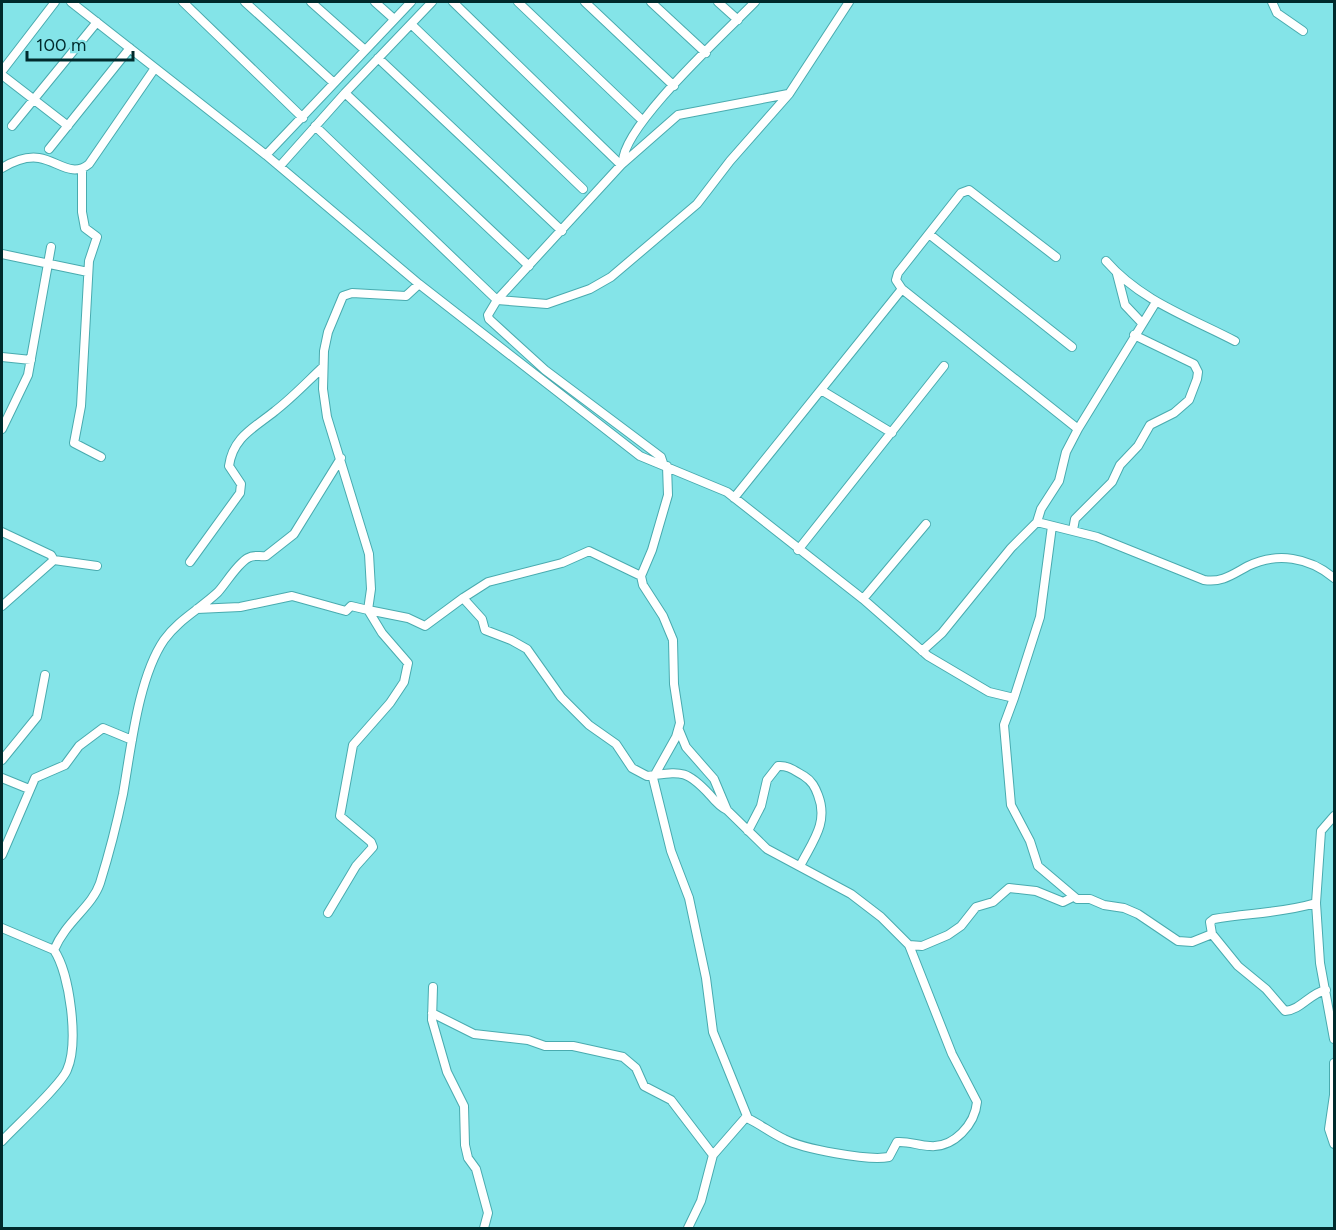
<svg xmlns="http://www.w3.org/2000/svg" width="1336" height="1230" font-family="Figtree,sans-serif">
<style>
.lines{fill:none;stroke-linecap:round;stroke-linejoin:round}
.minor-casing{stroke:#49abaf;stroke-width:10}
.minor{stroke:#fff;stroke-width:8}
</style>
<rect width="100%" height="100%" fill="#84e4e8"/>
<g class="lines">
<defs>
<path id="minor" d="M71 2 266 155 419 284 640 456 727 492 863 599 928 656 989 692 1014 698 1040 617 1052 526
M183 2 303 118
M245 2 334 83
M311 2 365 50
M375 2 394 19
M453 2 621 165
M518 2 642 120
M585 2 674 86
M651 2 706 53
M718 2 738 20
M1272 2 1277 13 1303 31
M411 24 583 189
M378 58 562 231
M2 71 55 2
M2 75 68 126
M345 93 529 266
M12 126 97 22
M315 126 497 300 547 304 590 289 611 277 697 204 730 161 789 94 849 2
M49 149 130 48
M266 155 411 2
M623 163C620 128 728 30 755 2
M280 166 345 93 432 2
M2 168C12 162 26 156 39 158 58 161 72 178 89 164L155 68
M82 170V212L85 228 97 237 89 261 81 406 74 443 101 457
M929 234 1072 347
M2 254 88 272
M1056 257 969 190 961 193 898 273 896 280 902 289 1078 429
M1106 261C1141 301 1189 317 1235 341
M1117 274 1125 305 1142 323
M419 284 406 296 352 293 343 296 328 332 324 351 323 389 327 417 369 554 371 589 368 610 408 618 425 626 463 598 482 619 485 630 511 640 527 649 561 697 589 725 616 744 632 768 647 776C680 772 685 768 710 795 715 801 720 807 727 810
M2 357 31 360
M821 390 892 433
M2 429 28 375 51 247
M664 466 661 457 545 370 489 319 488 315 497 300 621 165 678 115 788 94
M667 466 668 495 652 550 641 576 643 585 663 616 673 640 674 684 680 723 676 737 653 778 671 851 689 898 706 978 713 1032 747 1116 713 1155 701 1201 688 1228
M734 498 902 289
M1037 522 1041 509 1059 481 1066 452 1078 429 1156 302
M1073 530 1075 519 1112 482 1120 465 1138 446 1150 425 1174 413 1189 400 1197 379 1198 372 1194 364 1134 335
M2 532 51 555 54 560
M798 550 944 366
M190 562 240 493 241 484 229 466C233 437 254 428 275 411 292 398 307 382 323 367
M463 598 488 582 562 563 589 551 641 576
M863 599 926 524
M2 606 54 560 97 566
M197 609 240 607 292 596 346 611 351 606 368 610 382 633 408 663 404 682 390 703 353 745 340 816 371 842 373 847 356 866 328 913
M922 651 942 633 1011 548 1037 522 1097 537 1204 580C1222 583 1233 574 1248 566 1277 552 1309 557 1334 578
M1014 698 1004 725 1011 805 1030 841 1038 866 1077 899H1090L1104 905 1124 908 1138 914 1178 941 1192 942 1212 934 1238 966 1266 989 1285 1011C1301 1010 1310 993 1326 990
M679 730 686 747 714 779 727 810 767 849 851 894 881 917 909 945 952 1054 977 1102C975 1124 954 1148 930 1146 919 1146 909 1141 897 1142L889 1157C868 1161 803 1149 784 1139 771 1133 760 1124 747 1118
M2 760 37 717 45 675
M2 778 29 789
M1334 816 1321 831 1316 903 1320 963 1334 1039
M748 831 761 806 767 780 778 766C788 765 795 771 804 776 812 781 815 787 818 795 829 823 812 842 800 866
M2 855 35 778 65 765 79 746 103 728 132 740
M2 928 54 950
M1212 934 1210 922 1214 919C1249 913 1283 913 1316 903
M909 945 922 946 948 935 961 926 976 907 993 902 1009 888 1036 891 1063 902 1073 897
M433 987 432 1020 447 1072 464 1106 465 1145 468 1158 476 1169 488 1213 484 1228
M432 1013 474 1034 528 1040 545 1046H573L623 1057 636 1068 644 1086 671 1100 713 1155
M1334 1063V1095L1329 1129 1334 1144
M2 1141C15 1127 61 1085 67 1070 79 1043 70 974 54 950 66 921 92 907 100 883 109 854 117 823 123 794 131 749 138 678 164 640 178 620 200 609 218 592 227 582 237 564 248 558 254 554 260 557 266 556L294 534 341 458"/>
</defs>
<!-- minor casing -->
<use href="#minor" class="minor-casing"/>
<!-- minor -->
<use href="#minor" class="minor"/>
</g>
<!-- border -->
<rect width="1336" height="1230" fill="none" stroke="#002a2c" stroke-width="6"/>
<!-- scale -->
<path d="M27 51v9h106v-9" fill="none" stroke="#002a2c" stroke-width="3"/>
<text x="36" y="51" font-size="18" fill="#002a2c" stroke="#84e4e8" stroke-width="4.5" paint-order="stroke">100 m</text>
</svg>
